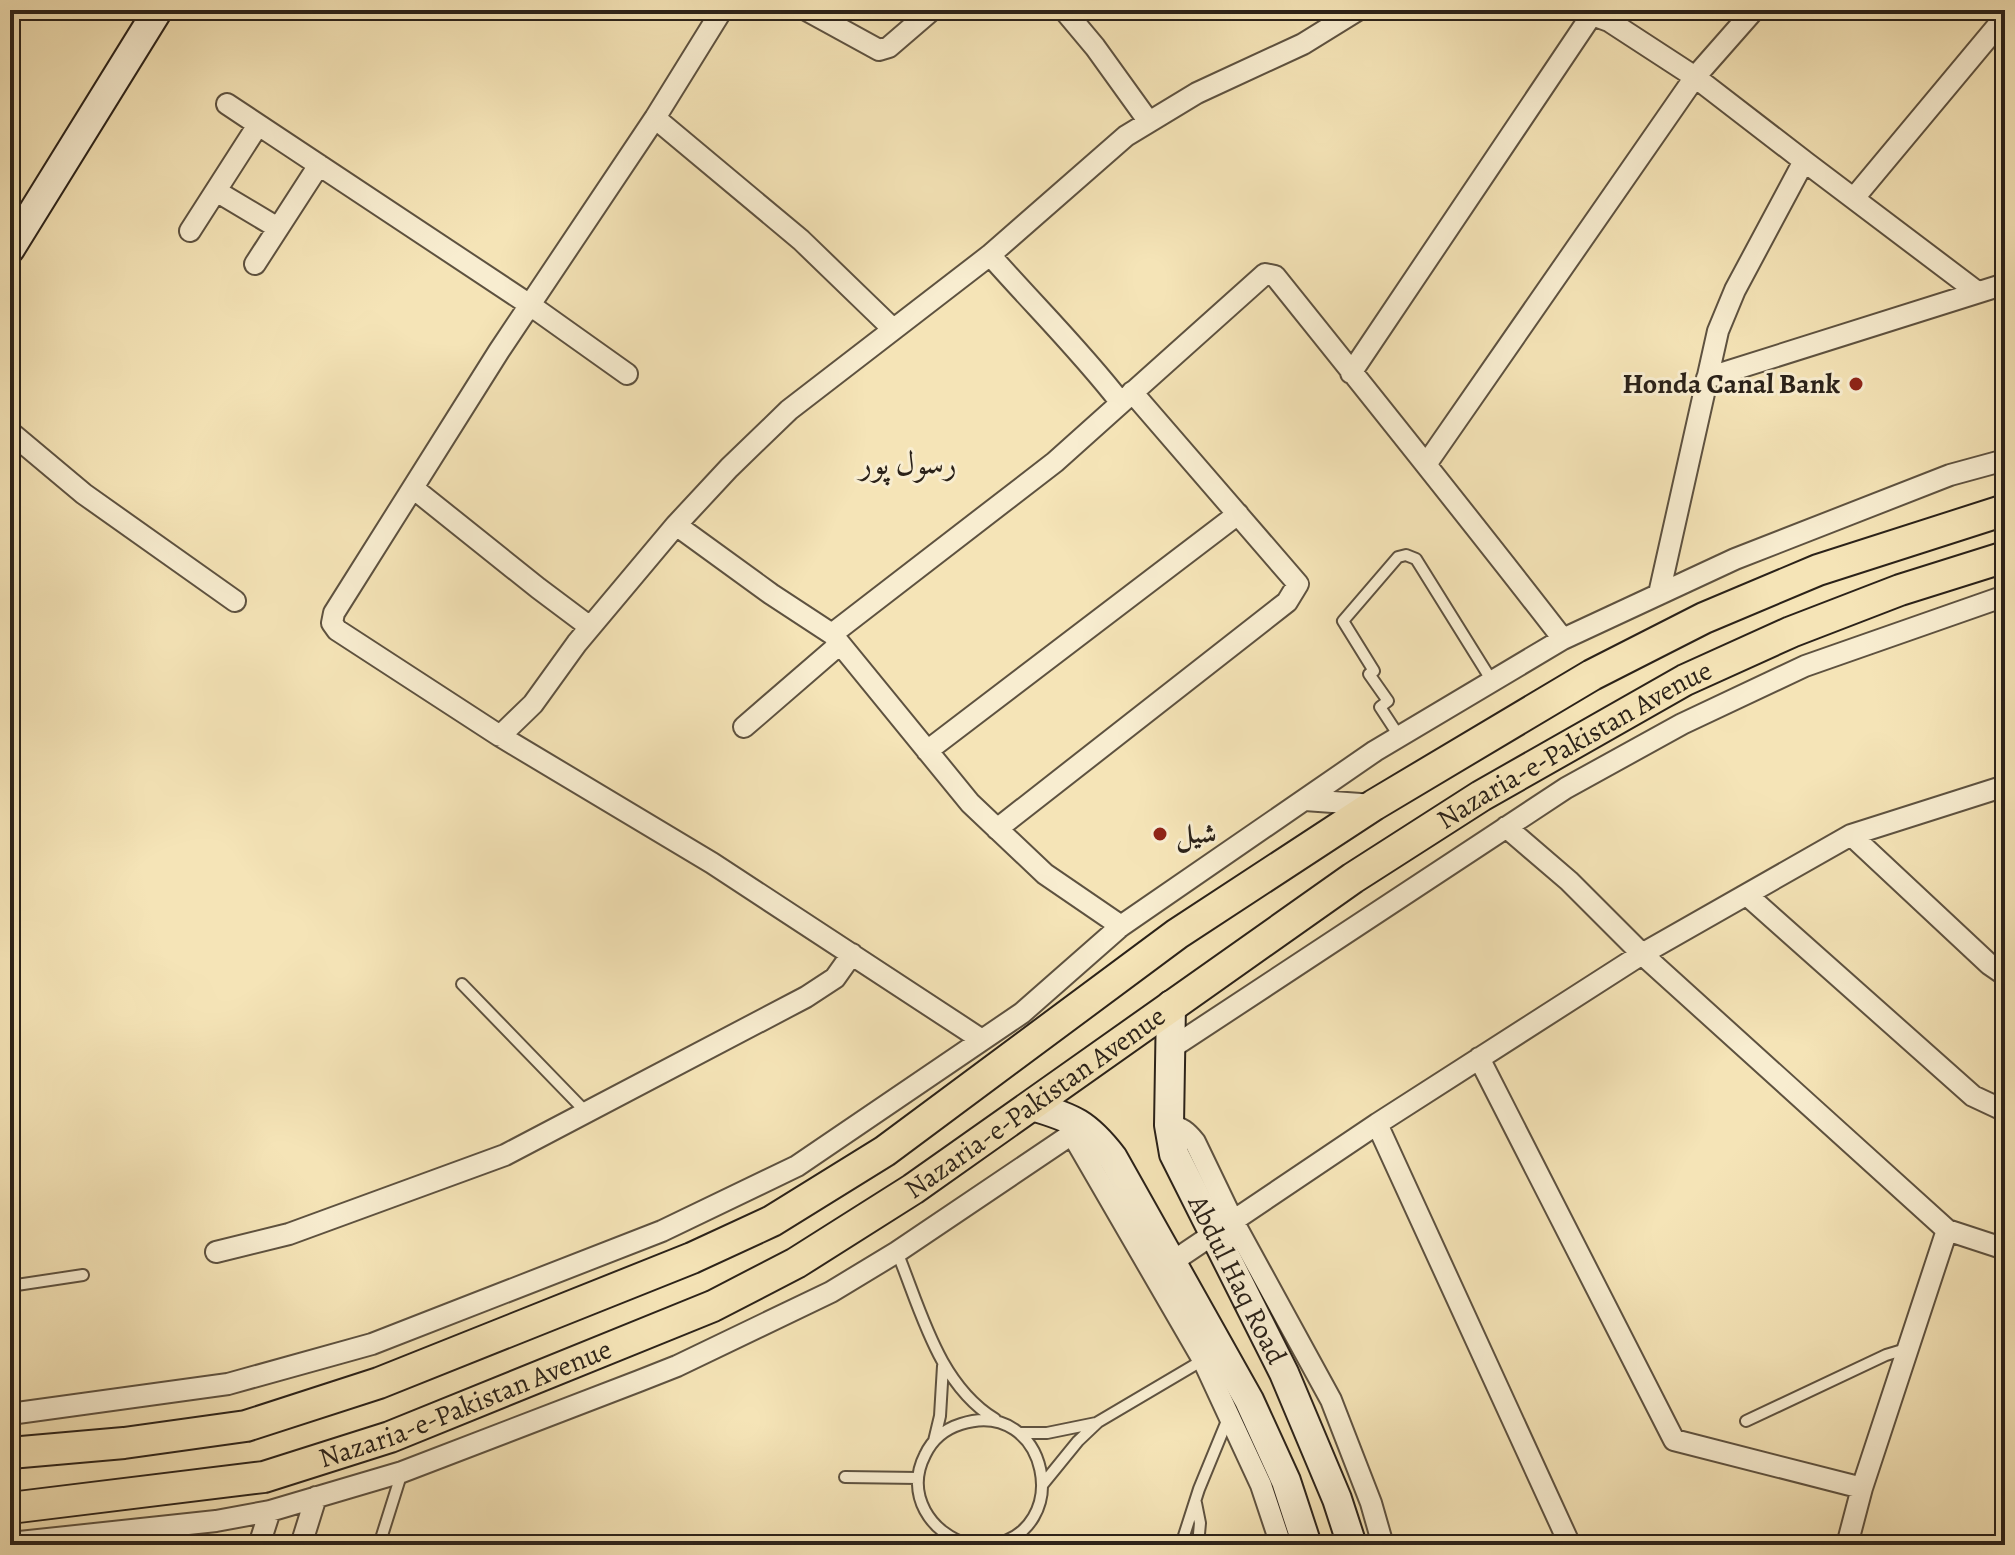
<svg xmlns="http://www.w3.org/2000/svg" width="2015" height="1555" font-family="Alegreya,Amiri,serif">
<style>
.building{fill:url(#building-hatch);stroke:#2b2219;stroke-width:2}
.lines{fill:none;stroke-linecap:round;stroke-linejoin:round}
.lane-casing{stroke:#5e5240;stroke-width:14}
.street-casing{stroke:#5e5240;stroke-width:24}
.secondary-casing{stroke:#2b2219;stroke-width:32}
.primary-casing{stroke:#2b2219;stroke-width:34}
.lane{stroke:#f8edd0;stroke-width:10}
.street{stroke:#f8edd0;stroke-width:20}
.secondary{stroke:#f8edd0;stroke-width:28}
.primary{stroke:#f5e4b7;stroke-width:30}
.poi-dot{fill:#8f2418;stroke:#f8edd0;stroke-width:3}
.labels{text-anchor:middle;dominant-baseline:central;stroke-width:6;stroke-linejoin:round;paint-order:stroke}
.poi-label{font-size:28px;font-weight:bold;fill:#2b2219;stroke:#f8edd0;text-anchor:end}
.street-label{font-size:28px;fill:#2b2219;stroke:#f8edd0}
.quarter-label{font-size:32px;fill:#2b2219;stroke:#f8edd0}
</style>
<defs>
<pattern id="building-hatch" width="6" height="6" patternUnits="userSpaceOnUse" patternTransform="scale(2)"><rect width="6" height="6" fill="#e6b090"/><path d="M-1 1l2-2M0 6l6-6M5 7l2-2" fill="none" stroke="#c5977c"/></pattern>
</defs>
<rect width="100%" height="100%" fill="#f5e4b7"/>
<filter id="stains"><feTurbulence type="fractalNoise" baseFrequency=".0025" numOctaves="4"/><feColorMatrix values="0 0 0 0 .2 0 0 0 0 .09 0 0 0 0 .02 0 0 0 .5 -.17"/></filter>
<radialGradient id="worn" r=".72"><stop offset=".6" stop-color="#630" stop-opacity="0"/><stop offset="1" stop-color="#630" stop-opacity=".3"/></radialGradient>
<!-- building -->
<path class="building" d="M445 1536 470 1545H442Z"/>
<g class="lines">
<defs>
<path id="lane" d="M1399 736 1380 707 1388 701 1369 674 1374 671 1343 621 1398 557 1406 555 1416 559 1492 681
M462 984 586 1112
M897 1252C921 1310 938 1384 995 1419
M10 1286 83 1275
M1746 1421 1886 1355 1906 1349
M1020 1433H1047L1096 1423
M934 1441 940 1416 943 1366
M845 1477 918 1478
M1043 1484 1078 1441 1098 1422 1203 1360
M1196 1503 1200 1523 1198 1545
M379 1545 402 1472
M970 1545C930 1534 905 1494 925 1455 932 1440 945 1429 961 1424 1048 1396 1076 1533 989 1545
M1181 1545 1199 1489 1229 1416"/>
<path id="street" d="M722 10 655 118 499 351 334 613 332 623 337 630 500 736 712 863 982 1040
M806 10 879 50 889 47 932 10
M1064 10 1095 47 1149 122
M227 104 530 305 627 374
M655 118 801 240 893 329
M1804 161 1976 291
M216 191 278 228
M1854 198 2005 17
M190 231 258 125
M990 255C1033 304 1081 351 1121 403
M255 264 319 165
M1351 373 1595 10
M1707 378 2005 284
M10 432 84 494 235 601
M1427 463 1695 77 1609 21 1579 10
M413 488 538 588 590 627
M676 525 771 594 832 634
M1659 594 1718 331 1735 290 1804 161 1695 77 1754 10
M744 727 840 644
M500 736 533 704 577 643 676 525 729 468 789 410 990 255 1126 136 1197 93 1303 44 1358 10
M927 751 1238 514
M1305 800 1374 805
M1506 827 1569 881 1642 954 1947 1230 2005 1249
M997 829 1287 602 1298 584 1132 392
M1851 835 1989 964 2005 975
M1747 895 1973 1096 2005 1111
M1121 926 1045 874 970 803 832 634 1055 462 1265 274 1275 276C1372 397 1468 516 1563 639
M1170 1049 1566 788 1682 724 1805 666 2005 596
M1479 1058 1674 1440 1862 1488
M1377 1124 1570 1545
M1169 1125C1181 1127 1187 1132 1195 1142L1233 1221 1331 1400 1371 1503 1383 1545
M1072 1134 1203 1360 1261 1485 1281 1545
M216 1252 289 1234 505 1155 806 997 835 978 852 954
M1172 1262 1377 1124 1642 954 1851 835 2005 786
M10 1414 228 1384 372 1344 662 1231 797 1166 1022 1013 1121 926 1375 751 1563 639 1735 559 1950 475 2005 460
M10 1543 216 1521 270 1511 402 1472 639 1381 677 1366 831 1292 897 1252 1072 1134 1081 1123
M259 1545 270 1511
M301 1545 316 1497
M1847 1545 1862 1488 1947 1230"/>
<g id="secondary">
<path d="M10 249 158 10"/>
<path id="s1" d="M1171 1005 1169 1125 1174 1154 1284 1373 1337 1499 1352 1545"/>
<path d="M1032 1106C1073 1118 1087 1124 1113 1158L1249 1400 1286 1481 1307 1545"/>
</g>
<g id="primary">
<path d="M10 1453 124 1443 246 1426 379 1383 692 1258 772 1221 885 1151 1177 934 1374 805 1592 675 1704 618 1818 570 2005 510"/>
<path id="s2" d="M10 1508 264 1477 390 1437 713 1306 796 1263 913 1189 1353 878 1481 796 1685 680 1791 632 1900 590 2005 557"/>
</g>
</defs>
<!-- lane casing -->
<use href="#lane" class="lane-casing"/>
<!-- street casing -->
<use href="#street" class="street-casing"/>
<!-- secondary casing -->
<use href="#secondary" class="secondary-casing"/>
<!-- primary casing -->
<use href="#primary" class="primary-casing"/>
<!-- lane -->
<use href="#lane" class="lane"/>
<!-- street -->
<use href="#street" class="street"/>
<!-- secondary -->
<use href="#secondary" class="secondary"/>
<!-- primary -->
<use href="#primary" class="primary"/>
</g>
<!-- markers -->
<g class="poi-dot">
<circle cx="1856" cy="384" r="8"/>
<circle cx="1160" cy="834" r="8"/>
</g>
<g class="labels">
<!-- poi labels -->
<g class="poi-label">
<text x="1840" y="384">Honda Canal Bank</text>
<text x="1176" y="834" text-anchor="start">شیل</text>
</g>
<!-- street labels -->
<g class="street-label">
<text stroke="none"><textPath href="#s2" startOffset="1766">Nazaria-e-Pakistan Avenue</textPath></text>
<text stroke="none"><textPath href="#s2" startOffset="1118">Nazaria-e-Pakistan Avenue</textPath></text>
<text stroke="none"><textPath href="#s1" startOffset="290">Abdul Haq Road</textPath></text>
<text stroke="none"><textPath href="#s2" startOffset="470">Nazaria-e-Pakistan Avenue</textPath></text>
</g>
<!-- quarter labels -->
<g class="quarter-label">
<text x="908" y="463">رسول پور</text>
</g>
</g>
<!-- margin -->
<rect width="2015" height="1555" fill="none" stroke="#f5e4b7" stroke-width="40"/>
<rect x="12" y="12" width="1991" height="1531" fill="none" stroke="#2b2219" stroke-width="4"/>
<rect x="20" y="20" width="1975" height="1515" fill="none" stroke="#2b2219" stroke-width="2"/>
<rect width="100%" height="100%" filter="url(#stains)"/>
<rect width="100%" height="100%" fill="url(#worn)"/>
</svg>
